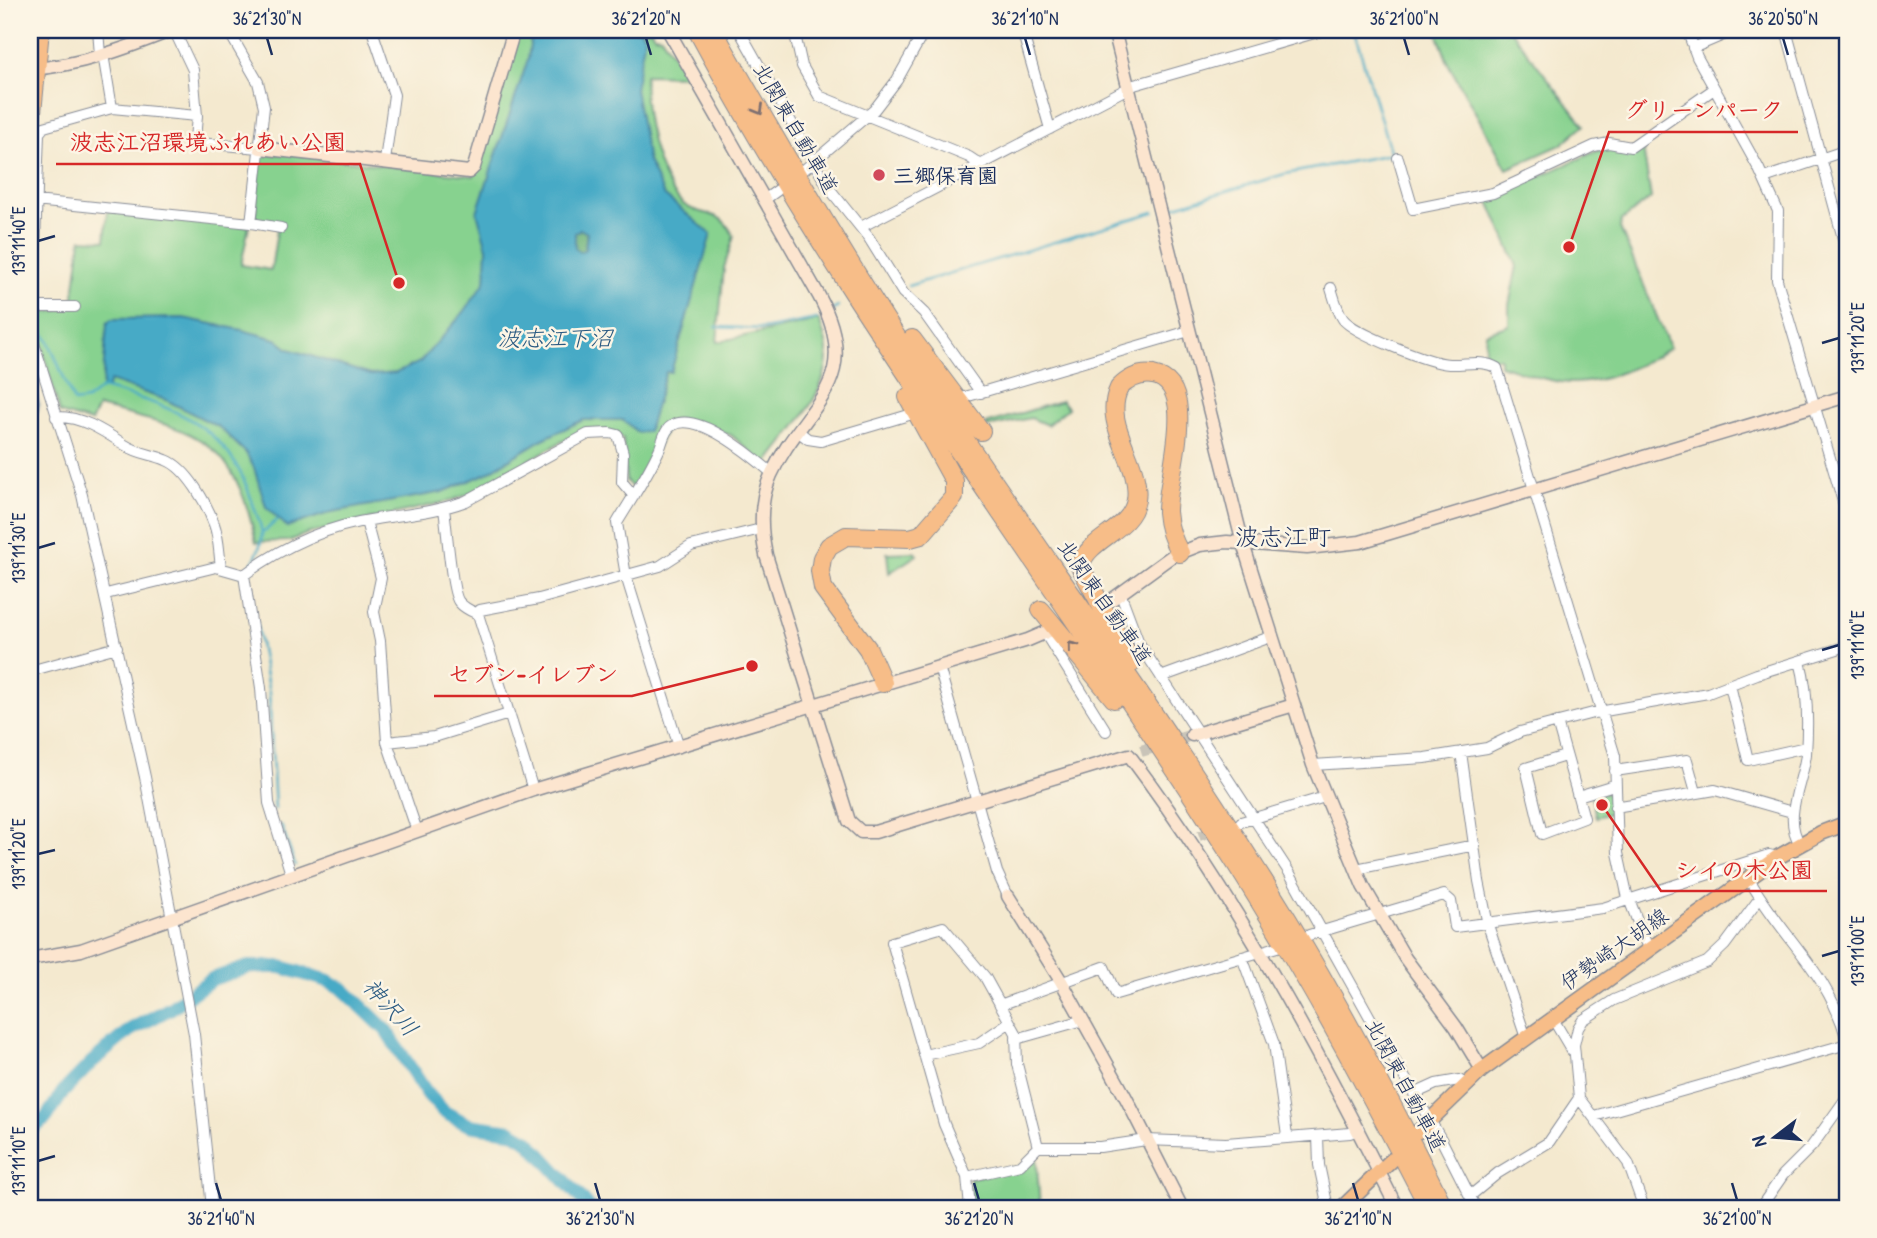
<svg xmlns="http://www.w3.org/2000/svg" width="1877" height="1238" font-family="'Patrick Hand','Klee One',sans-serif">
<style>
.green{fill:#87d28f;stroke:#518076;stroke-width:2}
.forest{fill:#6db47a;stroke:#44726c;stroke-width:2}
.water{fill:#46aac6;stroke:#306c92;stroke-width:2;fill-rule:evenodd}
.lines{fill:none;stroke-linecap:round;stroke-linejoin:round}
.stream{stroke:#46aac6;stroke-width:2.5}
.river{stroke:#46aac6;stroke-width:14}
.street-tunnel{stroke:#c9c4b8;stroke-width:10;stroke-dasharray:10 5;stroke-linecap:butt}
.secondary-tunnel{stroke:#c9c4b8;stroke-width:12;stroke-dasharray:12 6;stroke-linecap:butt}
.street-casing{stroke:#888c96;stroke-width:12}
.secondary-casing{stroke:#888c96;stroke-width:15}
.primary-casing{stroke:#888c96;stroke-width:17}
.highway-casing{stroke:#888c96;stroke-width:20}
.street{stroke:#fff;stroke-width:10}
.secondary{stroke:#fce5cf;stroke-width:12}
.primary{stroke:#f7bd88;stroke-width:14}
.highway{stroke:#f7bd88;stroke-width:18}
.oneway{stroke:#7e6f71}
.ticks{fill:none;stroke:#1b2f5e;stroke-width:2.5}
.poi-dot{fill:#d1495b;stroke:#fcf5e5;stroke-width:2.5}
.labels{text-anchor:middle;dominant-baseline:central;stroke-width:5;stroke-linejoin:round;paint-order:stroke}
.street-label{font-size:21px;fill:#1b2f5e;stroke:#fcf5e5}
.poi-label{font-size:21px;font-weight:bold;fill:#1b2f5e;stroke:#fcf5e5;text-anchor:start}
.water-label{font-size:23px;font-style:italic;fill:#2a5a82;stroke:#fcf5e5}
.quarter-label{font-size:24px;fill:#1b2f5e;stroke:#fcf5e5}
.leader{fill:none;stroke:#d62828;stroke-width:2.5}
.callout-dot{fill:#d62828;stroke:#fcf5e5;stroke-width:2.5}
.callout-label{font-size:23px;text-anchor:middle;font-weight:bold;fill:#d62828;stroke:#fcf5e5;stroke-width:5;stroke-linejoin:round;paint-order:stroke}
.neatline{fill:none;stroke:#1b2f5e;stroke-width:2.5}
.ticks-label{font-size:18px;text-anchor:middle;fill:#1b2f5e}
</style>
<rect width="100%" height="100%" fill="#fcf5e5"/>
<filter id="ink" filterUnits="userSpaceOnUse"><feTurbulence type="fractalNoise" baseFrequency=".0143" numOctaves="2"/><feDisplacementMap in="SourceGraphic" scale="14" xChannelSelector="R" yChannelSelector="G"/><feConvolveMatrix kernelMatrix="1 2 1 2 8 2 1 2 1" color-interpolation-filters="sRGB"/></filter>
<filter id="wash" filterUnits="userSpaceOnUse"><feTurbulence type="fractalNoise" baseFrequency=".00686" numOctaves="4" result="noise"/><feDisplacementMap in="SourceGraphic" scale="28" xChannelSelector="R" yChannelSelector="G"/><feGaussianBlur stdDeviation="1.57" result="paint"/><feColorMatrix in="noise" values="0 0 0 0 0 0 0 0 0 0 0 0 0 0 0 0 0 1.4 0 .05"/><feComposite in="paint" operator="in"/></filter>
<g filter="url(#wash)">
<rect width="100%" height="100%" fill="#f4e9cf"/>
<!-- green -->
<path class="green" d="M519 30H651L654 35 661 36 686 76 645 75C642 112 655 175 681 202 692 213 709 212 721 219 726 223 731 231 734 236L724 268 717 342 819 320C822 330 827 341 827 351 830 393 788 434 766 465L731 435 678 419 671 421 635 486 632 487 626 481 623 438 588 431 561 442 472 493 450 501 306 534 289 541 256 542C233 434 195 431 98 407L91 422 60 413 33 314 63 310 73 304 81 239 105 240 108 210 249 226 241 265 271 270 278 224 255 219 261 154H289L474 176Z
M1436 30H1510L1584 125 1561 145 1507 169 1449 65Z
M1608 146 1629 153 1643 148 1651 198 1621 221 1620 228 1670 348C1644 364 1605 383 1574 383 1550 383 1523 372 1500 365V358H1484L1486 333 1509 325V305L1517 266 1488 199Z
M1061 401 1068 408 1047 425 1031 418 987 427 986 424Z
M915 552 917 555 889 573 887 553Z
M1605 793 1610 795V813L1596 817 1591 796Z
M1036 1151 1040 1208H972L970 1178 1023 1166Z"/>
<!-- forest -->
<path class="forest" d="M580 229 587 233 585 249 580 252 575 249V233Z"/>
<!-- water -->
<path class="water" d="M532 30H640L645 37 635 89 648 161 664 195 711 234 671 372H666L648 431 638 433 623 420H583L541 440 485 474 443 492 332 512 287 527 266 507 254 468 246 453 219 427 166 400 110 381 107 389 102 388 107 324 111 319 183 318 242 330 276 339 289 349 371 375 396 373 420 362 464 312 485 282 487 248 477 212 528 59ZM580 229 587 233 585 249 580 252 575 248V233Z
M30 370 39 405 37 412 30 414Z"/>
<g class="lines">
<!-- stream -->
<path class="stream" d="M1166 209 1285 174 1391 154 1354 30
M908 286 1154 212
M833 310 838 307
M37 323 48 340 74 402 87 400 102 388C173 407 226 422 251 498 261 529 269 532 252 564
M716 327 763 329 817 319
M264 532 277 520
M256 621 269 693 275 809
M281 825 295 865"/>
<!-- river -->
<path class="river" d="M30 1131 46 1118 63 1092 92 1062 130 1030 171 1008 212 979 249 967H281L329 981 343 989 386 1030 426 1092 444 1112 469 1125 511 1131 527 1140 590 1208"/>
</g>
</g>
<g filter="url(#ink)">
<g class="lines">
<!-- street-tunnel -->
<path class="street-tunnel" d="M1199 836 1217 830"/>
<!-- secondary-tunnel -->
<path class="secondary-tunnel" d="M1141 751 1192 735"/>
<defs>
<path id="street" d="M98 30 100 55
M174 30 193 70 197 116
M372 30 394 95 385 161
M739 30 828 187 869 238 903 293 924 313 981 393
M794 30 802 66 819 96 969 157 981 165
M1022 30 1050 129
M1687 30 1697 57 1759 169 1778 211 1777 280 1847 515
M1786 30 1847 253
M1693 48 1735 30
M103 54 112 108
M30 131 39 133 44 127 112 108 197 116 195 140 198 143 260 148
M1398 158 1413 209 1493 193 1594 146 1609 143 1631 147 1714 89
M805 169 874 110 897 80 925 30
M1764 178 1847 150
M764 200 778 190
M35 201 251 223 264 107 258 82 228 30
M251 223 281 228
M861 227 1134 85 1325 30
M30 283 35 245 39 133
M1331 288C1334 298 1337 310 1343 319 1353 333 1430 363 1449 364 1466 365 1482 359 1497 368L1615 756 1618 853 1627 894 1649 951
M30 307H75
M30 331 82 495 145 777 194 1034 212 1208
M965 397 1189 331
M56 417C82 416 105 432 125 445 139 454 152 454 166 460 187 468 207 504 214 524 219 537 219 553 221 567
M799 432 808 439 821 441 909 415
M444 509C447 528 451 592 459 602 465 609 471 611 478 614
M366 521 381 578 374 612 380 641 387 742 417 831
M244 575C283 546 327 526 376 519 407 514 436 512 466 501L588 434 610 433 618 435 623 453 622 482 634 496
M244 575 261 688 269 803 291 874
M106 594 216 567 244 575
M1121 595 1139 643 1289 872 1382 1039 1441 1139 1476 1208
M1045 633 1106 731
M939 667 997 872 1008 896
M30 671 117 647
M1161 677 1273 636
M1730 685 1748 760 1806 747
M1557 722 1584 818 1542 834 1526 768 1565 756
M387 742 434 737 509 714
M679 747 626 576 617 523C632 498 648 475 660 448 663 440 665 428 673 425 699 411 753 457 772 473
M1461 752 1479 881 1488 925 1526 1038
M1313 765 1425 758 1487 748 1520 732 1593 713 1708 693 1757 674 1847 646
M1615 771 1687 760 1696 792
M533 790 478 614 480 610 539 599 660 566 691 546 761 529
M1578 796 1614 785
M1615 807 1715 790 1792 812
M1241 822 1325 797
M1800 844C1782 817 1803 783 1806 754 1808 725 1808 689 1800 661
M1356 869 1475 845
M1749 879C1782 938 1829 972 1847 1040
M1309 935 1444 895 1451 901 1455 927 1603 908 1769 855 1778 857
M1242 957 1274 1044 1287 1136
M1000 1005 1104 967 1116 994 1277 947
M1553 1019 1572 1051
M1016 1039 1080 1021
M924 1055 979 1043 1010 1022
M1414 1094 1436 1084 1459 1080 1466 1084
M1594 1116 1847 1044
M1318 1136 1319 1165 1328 1208
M967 1177 1020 1165 1038 1147H1100L1146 1140 1226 1143 1350 1133 1359 1129
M1470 1196 1498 1173 1549 1142 1579 1098
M970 1208 967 1177 944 1124 892 942 943 927 985 977 1016 1033 1017 1064 1038 1147
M1644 1208 1628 1163 1579 1098 1574 1045 1578 1028 1583 1020 1614 1000 1707 962 1725 945 1759 899
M1760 1208 1783 1175 1812 1146 1847 1097"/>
<path id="secondary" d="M668 30 819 296C866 385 803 405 771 475 759 501 760 528 766 555L849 821 861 832H875L1129 755C1235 896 1319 1051 1397 1208
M1114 30 1243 544 1313 765 1363 886 1405 958 1456 1027 1482 1070
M31 69C79 66 127 48 172 30
M260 148 469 172 474 167 514 30
M1110 601 1172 556 1200 545 1227 542 1307 548 1360 542 1847 396
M1192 735 1294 705
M1008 896 1061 981 1126 1098 1182 1208
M30 959 81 950 533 790 1028 640 1049 631"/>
<path id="primary" d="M1419 1131 1482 1070 1778 857 1821 833 1847 823
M1342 1208 1392 1160"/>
<path id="highway" d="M697 30C853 320 1055 579 1231 856 1304 970 1368 1088 1429 1208
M713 30C781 149 850 268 926 382 1046 562 1175 736 1288 920 1345 1014 1396 1110 1444 1208
M30 133 40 30
M912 339 981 431
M1041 610 1114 699
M1132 663 1080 566C1088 538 1131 531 1136 500 1142 462 1101 426 1119 388 1128 379 1140 373 1153 375 1201 384 1166 479 1167 512 1168 526 1173 541 1180 553
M883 683 868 649 823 588 820 571 822 558 829 546 846 536 910 538 921 535 954 497V481L908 397"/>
</defs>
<!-- street casing -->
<use href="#street" class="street-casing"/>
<!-- secondary casing -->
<use href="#secondary" class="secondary-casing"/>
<!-- primary casing -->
<use href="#primary" class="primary-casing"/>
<!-- highway casing -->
<use href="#highway" class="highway-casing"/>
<!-- street -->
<use href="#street" class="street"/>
<!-- secondary -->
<use href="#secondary" class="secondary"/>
<!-- primary -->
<use href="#primary" class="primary"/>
<!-- highway -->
<use href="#highway" class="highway"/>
</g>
<!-- one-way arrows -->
<defs><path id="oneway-chevron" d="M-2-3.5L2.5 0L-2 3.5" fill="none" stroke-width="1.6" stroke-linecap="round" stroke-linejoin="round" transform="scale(1.75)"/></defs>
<g class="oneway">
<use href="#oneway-chevron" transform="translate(759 110) rotate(60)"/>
<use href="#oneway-chevron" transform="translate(1072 646) rotate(-129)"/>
</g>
</g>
<!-- ticks -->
<path class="ticks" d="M267 38 272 55M646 38 651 55M1025 38 1030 55M1404 38 1409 55M1783 38 1788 55M38 241 55 236M1822 343 1839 338M38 548 55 543M1822 650 1839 645M38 854 55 850M1822 956 1839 951M38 1161 55 1156M216 1183 221 1200M595 1183 600 1200M974 1183 979 1200M1353 1183 1358 1200M1732 1183 1737 1200"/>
<!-- markers -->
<circle class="poi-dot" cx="879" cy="175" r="7"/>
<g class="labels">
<!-- street labels -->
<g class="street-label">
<text transform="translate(796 128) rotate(60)">北関東自動車道</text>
<text transform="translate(1105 602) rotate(55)">北関東自動車道</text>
<text transform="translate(1614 949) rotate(-35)">伊勢崎大胡線</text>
<text transform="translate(1406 1085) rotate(62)">北関東自動車道</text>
</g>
<!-- poi labels -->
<g class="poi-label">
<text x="893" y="175">三郷保育園</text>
</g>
<!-- water labels -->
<g class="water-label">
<text x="555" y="337">波志江下沼</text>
<text transform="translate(391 1007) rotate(48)">神沢川</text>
</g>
<!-- quarter labels -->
<g class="quarter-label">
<text x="1283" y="536">波志江町</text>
</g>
</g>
<!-- callouts -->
<path class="leader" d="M1569 247L1609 132H1798M399 283L360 164H56M752 666L632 696H434M1602 805L1661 891H1827"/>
<g class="callout-dot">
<circle cx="1569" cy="247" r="7"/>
<circle cx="399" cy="283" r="7"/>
<circle cx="752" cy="666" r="7"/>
<circle cx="1602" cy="805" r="7"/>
</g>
<g class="callout-label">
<text x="1704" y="118">グリーンパーク</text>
<text x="208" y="150">波志江沼環境ふれあい公園</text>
<text x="533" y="682">セブン-イレブン</text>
<text x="1744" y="878">シイの木公園</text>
</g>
<!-- margin -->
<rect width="1877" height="1238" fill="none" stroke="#fcf5e5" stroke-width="77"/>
<!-- north arrow -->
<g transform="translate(1775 1137) rotate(254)" stroke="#fcf5e5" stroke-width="5" paint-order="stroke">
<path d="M0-5L12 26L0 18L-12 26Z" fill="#1b2f5e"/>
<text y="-10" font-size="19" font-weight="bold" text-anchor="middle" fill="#1b2f5e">N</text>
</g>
<rect x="38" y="38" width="1801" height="1162" class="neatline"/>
<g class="ticks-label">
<text x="267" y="25">36°21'30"N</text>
<text x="646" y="25">36°21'20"N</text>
<text x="1025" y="25">36°21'10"N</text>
<text x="1404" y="25">36°21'00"N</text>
<text x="1783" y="25">36°20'50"N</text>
<text transform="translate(19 241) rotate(-90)" y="6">139°11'40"E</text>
<text transform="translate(1858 338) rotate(-90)" y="6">139°11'20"E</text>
<text transform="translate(19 548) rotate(-90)" y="6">139°11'30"E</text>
<text transform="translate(1858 645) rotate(-90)" y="6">139°11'10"E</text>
<text transform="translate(19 854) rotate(-90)" y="6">139°11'20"E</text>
<text transform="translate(1858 951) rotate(-90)" y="6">139°11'00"E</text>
<text transform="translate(19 1161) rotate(-90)" y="6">139°11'10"E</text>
<text x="221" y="1225">36°21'40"N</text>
<text x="600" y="1225">36°21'30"N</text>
<text x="979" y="1225">36°21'20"N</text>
<text x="1358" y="1225">36°21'10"N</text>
<text x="1737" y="1225">36°21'00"N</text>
</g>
</svg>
